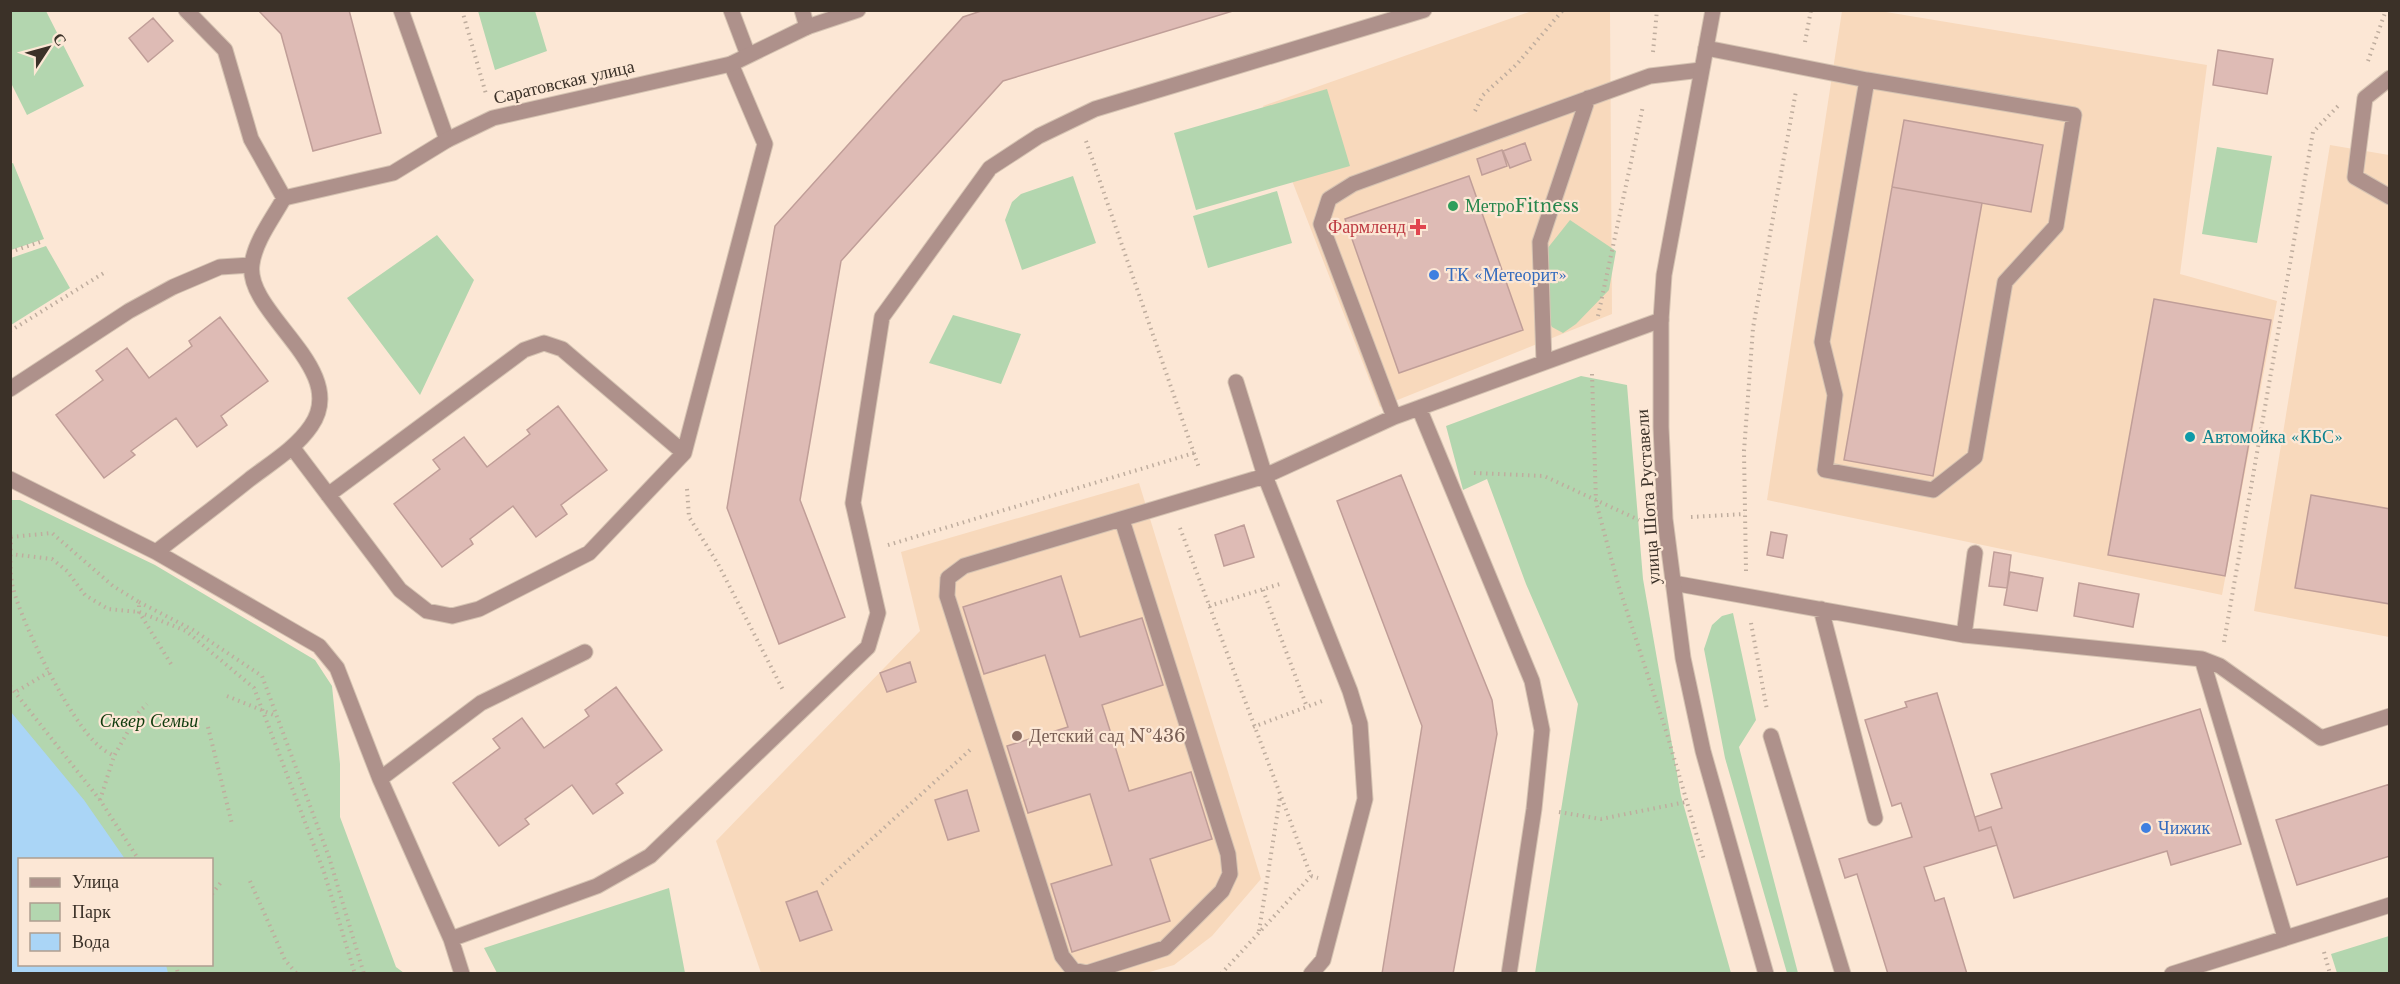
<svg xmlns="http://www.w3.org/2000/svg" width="2400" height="984" font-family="'Libre Baskerville',serif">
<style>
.built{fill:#f8d9bc}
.green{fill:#b3d6af;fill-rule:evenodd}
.water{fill:#aad5f6}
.building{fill:#debbb5;stroke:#c09e98;stroke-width:1.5}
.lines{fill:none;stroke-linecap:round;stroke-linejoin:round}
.service-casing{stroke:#d5c3b2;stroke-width:17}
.minor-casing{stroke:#d5c3b2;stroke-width:17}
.tertiary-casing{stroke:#d5c3b2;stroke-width:17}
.path{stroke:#bfad9e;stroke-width:4;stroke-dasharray:1.5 4.5;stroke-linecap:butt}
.service{stroke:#ae918b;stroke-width:15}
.minor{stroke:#ae918b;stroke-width:15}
.tertiary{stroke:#ae918b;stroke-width:15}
.leisure-dot{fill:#2e9e5b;stroke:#fce7d5;stroke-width:2}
.health-dot{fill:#e0444e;stroke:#fce7d5;stroke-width:2}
.shop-dot{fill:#3f7fe0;stroke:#fce7d5;stroke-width:2}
.culture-dot{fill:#0f9aa8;stroke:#fce7d5;stroke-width:2}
.education-dot{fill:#8d6e63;stroke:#fce7d5;stroke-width:2}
.labels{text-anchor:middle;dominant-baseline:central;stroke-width:4.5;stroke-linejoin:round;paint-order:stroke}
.street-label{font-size:18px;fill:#3b3128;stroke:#fce7d5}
.leisure-label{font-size:18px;fill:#27864d;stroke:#fce7d5;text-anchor:start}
.health-label{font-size:18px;fill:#be3a42;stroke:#fce7d5;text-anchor:end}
.shop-label{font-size:18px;fill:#366cbe;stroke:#fce7d5;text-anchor:start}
.culture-label{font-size:18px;fill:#0d838f;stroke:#fce7d5;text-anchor:start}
.park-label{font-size:18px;font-style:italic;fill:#0f3b0d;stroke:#fce7d5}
.education-label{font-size:18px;fill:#785e54;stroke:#fce7d5;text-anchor:start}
</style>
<rect width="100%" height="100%" fill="#fce7d5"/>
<!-- built -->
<path class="built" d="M1532 11H1610L1612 314 1380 407 1263 106Z
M1842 11H1880L2207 65 2180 274 2277 301 2222 595 1767 500Z
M2330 145 2389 155V637L2254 611Z
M1139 483 1261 879 1212 936 1174 965 1146 973H761L716 841 920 631 901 552Z"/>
<!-- green -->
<path class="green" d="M13 10 46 11 84 86 27 115 11 83 10 12Z
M478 11H535L547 51 495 70Z
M1327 89 1350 166 1196 210 1174 133Z
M2217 147 2272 156 2257 243 2202 234Z
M13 163 44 239 11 250 10 164Z
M1073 176 1096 243 1022 270 1005 220 1012 202 1021 194Z
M1277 191 1292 243 1208 268 1193 216Z
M1570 220 1616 251 1609 290 1576 324 1563 333 1552 327 1547 318 1543 254Z
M437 235 474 280 420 395 347 298Z
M46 246 70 288 11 325V258Z
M953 315 1021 334 1001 384 929 363Z
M1581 376 1627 385 1643 579 1681 796 1731 973H1535L1578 704 1526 584 1487 479 1463 490 1446 426Z
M10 500H20L155 565 315 660 332 686 340 764V817L396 967 404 973H11ZM20 860H212V964H20Z
M1733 613 1756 720 1739 747 1798 973H1787L1725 758 1704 649 1712 625 1722 616Z
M669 888 685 973H497L484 948Z
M2389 936V973H2337L2331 954Z"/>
<!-- water -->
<path class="water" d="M11 712 84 800 125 859 20 860V964L166 965 168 973H11Z"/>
<!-- building -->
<path class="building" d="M258 10H349L381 133 313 151 281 34Z
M984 10H1236L1003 81 841 261 800 500 845 617 779 644 727 508 775 226 963 17Z
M153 18 173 41 148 62 129 38Z
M2218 50 2273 59 2267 94 2213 85Z
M1904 120 2043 145 2031 212 1892 187Z
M1525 143 1531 160 1510 168 1503 151Z
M1502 150 1507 166 1482 175 1477 159Z
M1469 176 1523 330 1399 373 1345 219Z
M1892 187 1982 203 1933 476 1844 460Z
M2154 299 2271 320 2225 576 2108 555Z
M220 317 268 381 221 416 227 425 197 447 176 418 131 451 135 455 104 478 56 415 103 380 96 371 127 348 149 378 192 346 189 341Z
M558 406 607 470 561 505 567 514 536 537 513 506 470 539 473 544 442 567 394 504 440 469 433 460 464 437 487 467 530 434 527 430Z
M1401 475 1492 700 1497 734 1453 974H1382L1422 726 1337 501Z
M2311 495 2390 509V604L2295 588Z
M1244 525 1254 557 1224 566 1215 535Z
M1771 532 1787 535 1783 558 1767 555Z
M1994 552 2011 555 2007 588 1989 586Z
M2010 572 2043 578 2037 611 2004 605Z
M1061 576 1080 637 1142 618 1163 685 1102 705 1129 791 1191 772 1212 839 1150 859 1170 921 1072 952 1051 884 1112 865 1090 794 1028 813 1007 746 1068 727 1045 655 984 674 963 607Z
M2079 583 2139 594 2133 627 2074 616Z
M910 662 916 682 887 692 880 673Z
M616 687 662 750 616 784 623 793 593 814 572 785 525 819 529 824 499 846 453 783 500 748 493 739 522 718 544 748 589 716 585 710Z
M1937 693 1979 831 1991 827 1997 845 1924 867 1935 901 1944 898 1967 974H1888L1857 874 1845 878 1839 859 1912 837 1901 803 1892 806 1865 720 1907 707 1905 702Z
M2200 709 2241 844 2171 865 2167 851 2014 898 1991 827 1979 831 1975 817 2002 808 1991 774Z
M2390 784V856L2297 885 2276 820Z
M967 790 979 831 948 840 935 800Z
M817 891 832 930 800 941 786 902Z"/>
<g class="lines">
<defs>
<path id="service" d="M401 10 447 140
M731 10 748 55
M802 10 807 27
M1706 48 1867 80 2074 115 2056 226 2005 282 1975 457 1933 490 1825 470 1835 395 1822 342 1867 80
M2390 78 2365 98 2355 177 2390 197
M1544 362 1540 242 1588 98
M1236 382 1265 476 1350 691 1360 724 1365 799 1323 960 1311 974
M10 389 129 311 173 287 220 267 251 265
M1419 408 1532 681 1542 730 1534 809 1509 974
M1394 417 1321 224 1329 199 1353 184 1650 76 1701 70
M292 447 400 590 427 611 452 616 479 609 589 553 684 453 765 144 731 64
M10 479 156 552 319 646 337 668 380 779 451 939 462 974
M328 495 524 350 544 343 562 349 684 453
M1122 520 1228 854 1230 874 1222 891 1165 948 1087 973 1073 970 1062 956 947 596 948 578 964 566 1265 476 1394 417 1661 320
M156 552C187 528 219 504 250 479 271 463 296 448 311 426 351 369 244 313 252 264 255 241 273 218 284 198L251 139 225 50 186 10
M1673 583 1964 635 2202 659 2220 666 2321 738 2390 716
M1821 609 1875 818
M1964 635 1975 553
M2202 659 2285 937
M1771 736 1843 974
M380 779 481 703 585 652
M451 939 597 886 650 856 868 647 878 613 853 503 882 317 990 168 1039 136 1095 109 1424 10
M2172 974 2390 905"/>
<path id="minor" d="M284 198 393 173 447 140 493 118 731 64 807 27 858 10"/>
<path id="tertiary" d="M1713 10 1664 275 1661 320V427L1665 519 1683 658 1703 751 1766 974"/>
</defs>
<!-- service casing -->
<use href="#service" class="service-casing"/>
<!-- minor casing -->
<use href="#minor" class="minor-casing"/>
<!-- tertiary casing -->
<use href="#tertiary" class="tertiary-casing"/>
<!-- path -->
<path class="path" d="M462 10 486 94
M1805 42 1811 10
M1653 52 1657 10
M2368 61 2386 10
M1475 111 1483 95 1517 64 1563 10
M1086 141 1199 468
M10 252 43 241
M1598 316 1643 106
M10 331 107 271
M1592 374 1596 502 1618 584 1667 734 1704 860
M1474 473 1544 476 1639 520
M687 489 689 517 718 564 784 692
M1691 517 1745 514
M1180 528 1311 876 1318 878
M11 537C11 553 9 572 13 588 22 624 71 723 99 746 103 750 109 753 114 756L139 712 147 704
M11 537 52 533 113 586 139 602V612L171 664
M888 545 1194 453
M10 554 52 559 67 571 85 595 108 609 139 612 186 631 254 688 324 872 355 974
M1746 571 1744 451 1753 328 1796 91
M1263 590 1307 707
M139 602 193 630 262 676 329 857 364 974
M1209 606 1280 584
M1751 623 1767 710
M2224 642 2313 132 2338 106
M10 686 100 800 139 860
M17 691 49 672
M227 696 276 716
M208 727 232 824
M1253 727 1325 700
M100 800 114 756
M1559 812 1601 819 1686 802
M250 881 285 960 297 974
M822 884 970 750
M212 894 222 881
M1259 931 1280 797
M2324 952 2330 974
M176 964 178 974
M1221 974 1311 876"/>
<!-- service -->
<use href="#service" class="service"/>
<!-- minor -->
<use href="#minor" class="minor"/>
<!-- tertiary -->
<use href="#tertiary" class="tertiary"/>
</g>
<!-- markers -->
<circle class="leisure-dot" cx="1453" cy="206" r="6"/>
<path class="health-dot" d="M1415 218h6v6h6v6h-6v6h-6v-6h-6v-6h6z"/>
<g class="shop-dot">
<circle cx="1434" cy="275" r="6"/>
<circle cx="2146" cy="828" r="6"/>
</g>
<circle class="culture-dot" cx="2190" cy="437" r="6"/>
<circle class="education-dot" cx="1017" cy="736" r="6"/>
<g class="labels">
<!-- street labels -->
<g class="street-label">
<text transform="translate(564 82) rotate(-13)">Саратовская улица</text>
<text transform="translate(1648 497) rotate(-94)">улица Шота Руставели</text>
</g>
<!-- leisure labels -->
<g class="leisure-label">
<text x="1465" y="206">МетроFitness</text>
</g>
<!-- health labels -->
<g class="health-label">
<text x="1406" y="227">Фармленд</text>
</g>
<!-- shop labels -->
<g class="shop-label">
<text x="1446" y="275">ТК «Метеорит»</text>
<text x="2158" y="828">Чижик</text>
</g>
<!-- culture labels -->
<g class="culture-label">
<text x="2202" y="437">Автомойка «КБС»</text>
</g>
<!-- park labels -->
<g class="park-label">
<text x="149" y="721">Сквер Семьи</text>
</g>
<!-- education labels -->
<g class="education-label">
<text x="1029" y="736">Детский сад №436</text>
</g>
</g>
<!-- border -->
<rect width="2400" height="984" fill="none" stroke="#3b3128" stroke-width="24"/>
<!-- legend -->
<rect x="18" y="858" width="195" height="108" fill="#fce7d5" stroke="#af9e90" stroke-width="1.5"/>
<rect x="30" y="878" width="30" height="9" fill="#ae918b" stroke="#af9e90" stroke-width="1.5"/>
<text x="72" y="888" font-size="18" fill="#3b3128">Улица</text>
<rect x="30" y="903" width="30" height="18" fill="#b3d6af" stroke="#af9e90" stroke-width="1.5"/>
<text x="72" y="918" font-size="18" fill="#3b3128">Парк</text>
<rect x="30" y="933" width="30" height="18" fill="#aad5f6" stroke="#af9e90" stroke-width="1.5"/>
<text x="72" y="948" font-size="18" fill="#3b3128">Вода</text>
<!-- north arrow -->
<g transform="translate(48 48) rotate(54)" stroke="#fce7d5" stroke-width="4.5" paint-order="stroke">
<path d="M0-4.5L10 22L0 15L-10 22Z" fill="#3b3128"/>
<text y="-9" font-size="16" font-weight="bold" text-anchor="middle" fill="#3b3128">С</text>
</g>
</svg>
